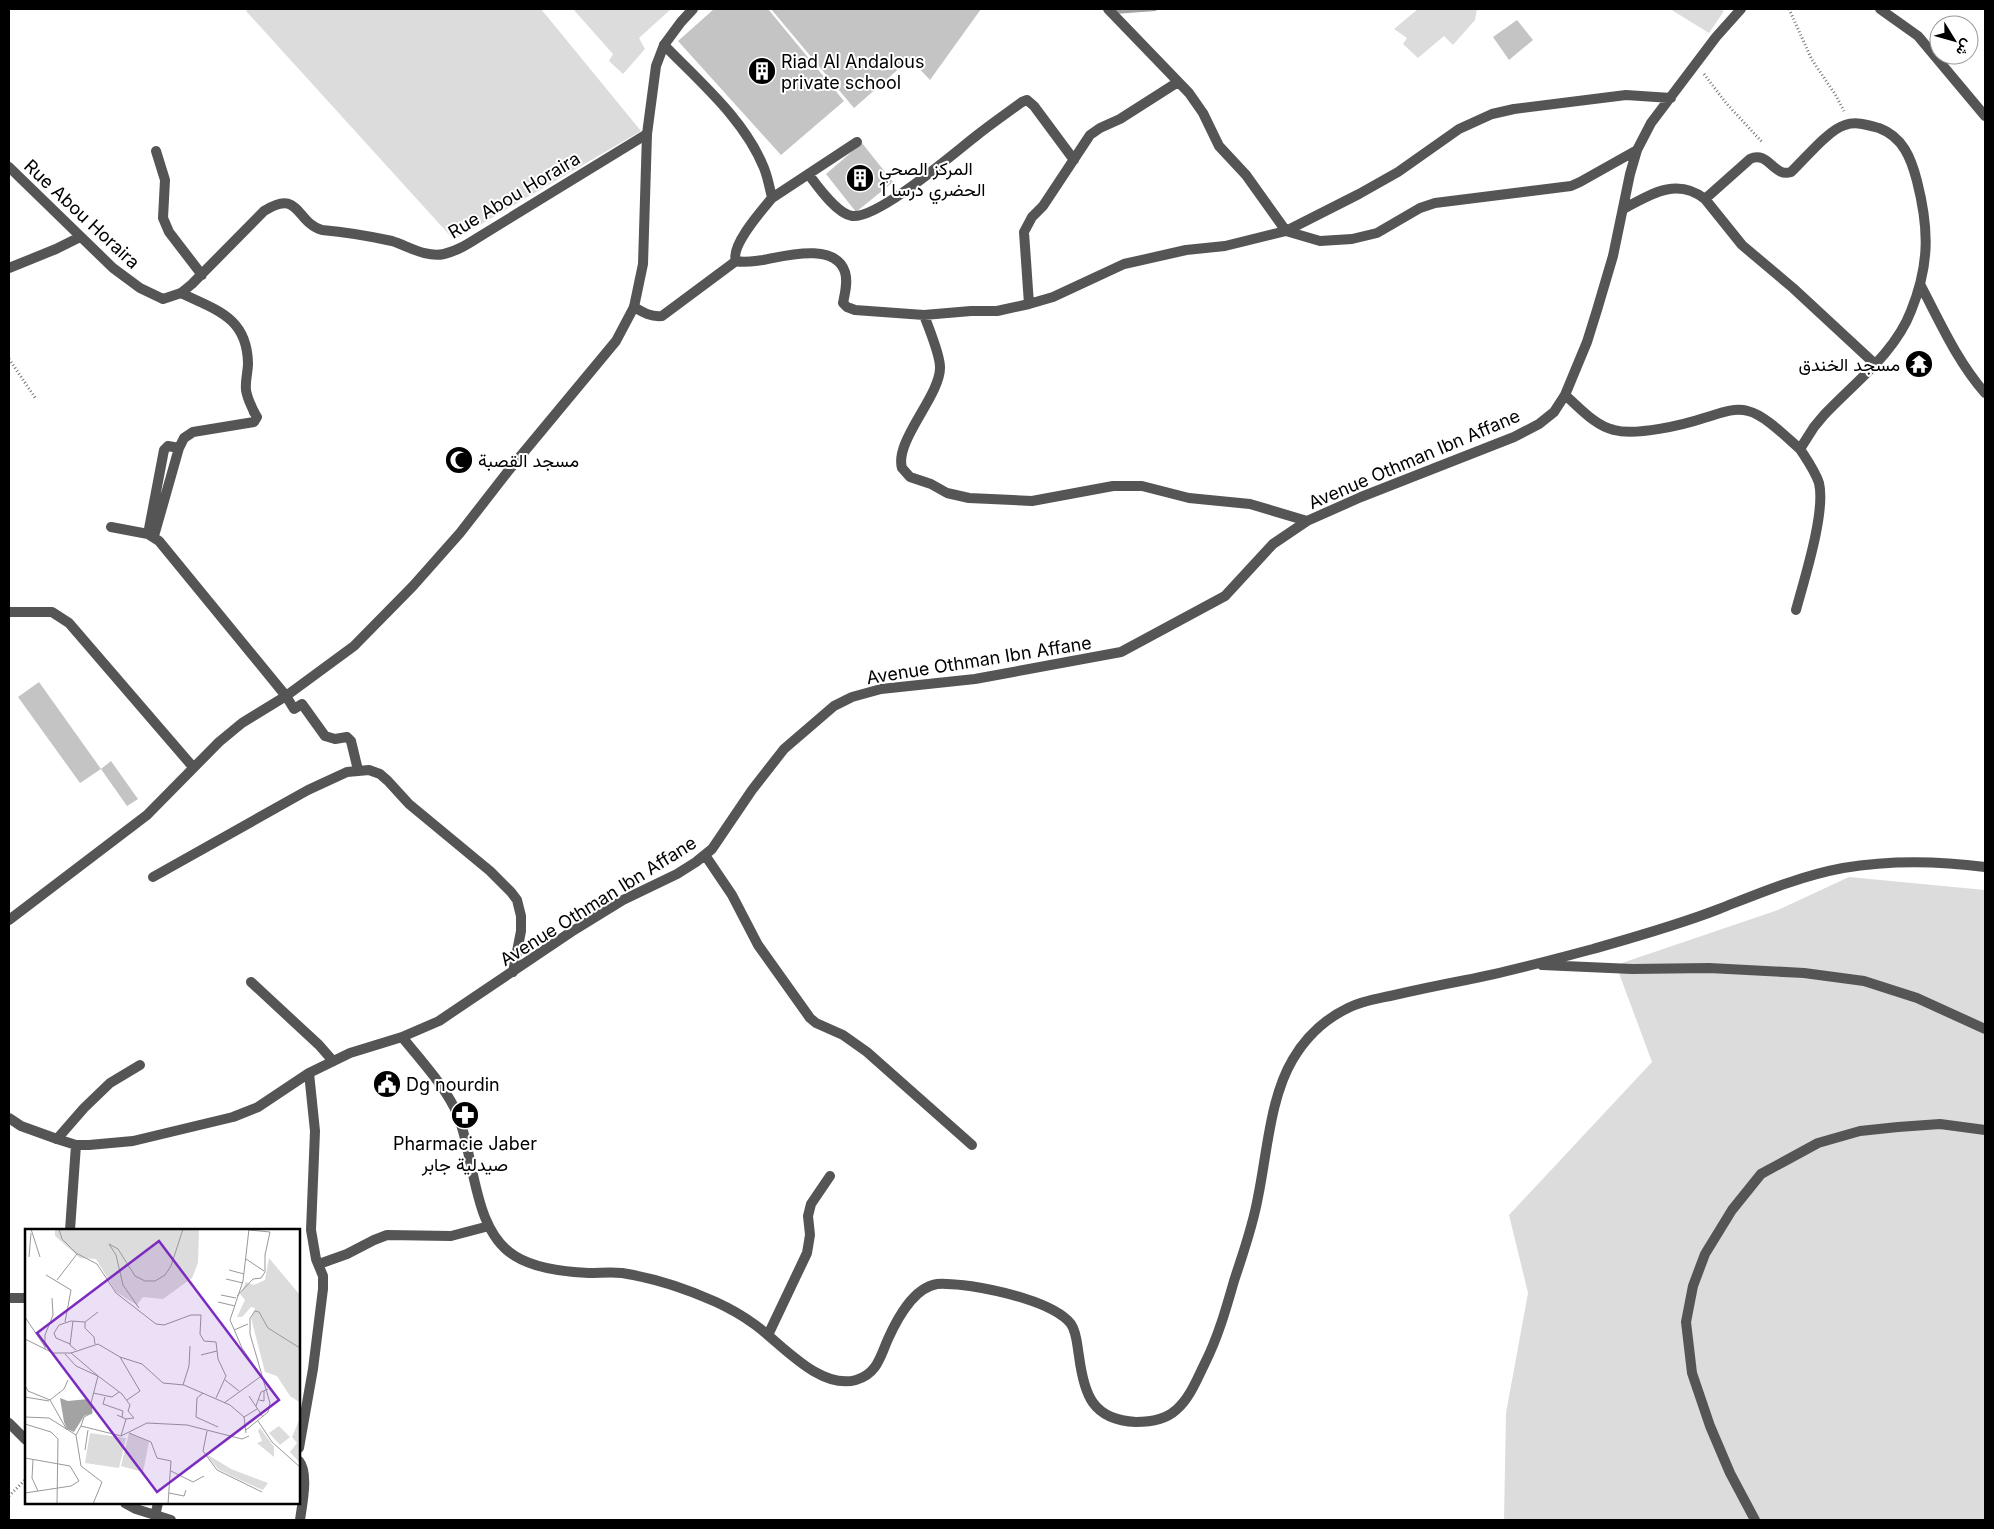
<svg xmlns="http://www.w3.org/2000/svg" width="1994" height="1529" font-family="Inter,Vazirmatn,sans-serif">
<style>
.green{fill:#dcdcdc}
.water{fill:#a3a3a3}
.building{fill:#c4c4c4}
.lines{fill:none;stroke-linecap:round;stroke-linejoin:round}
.path{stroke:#777;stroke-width:3;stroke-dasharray:1 2.5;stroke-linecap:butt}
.service{stroke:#555;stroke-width:10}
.pedestrian{stroke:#555;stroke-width:10}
.minor{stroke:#555;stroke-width:10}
.tertiary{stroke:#555;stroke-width:10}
.labels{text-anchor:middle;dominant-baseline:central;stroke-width:4;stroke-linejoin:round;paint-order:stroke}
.poi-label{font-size:18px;fill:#000;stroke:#fff;text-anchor:start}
.street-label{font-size:18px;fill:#000;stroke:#fff}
.inset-road{fill:none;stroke:#999;stroke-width:1}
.view{fill:#7b2cbf;fill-opacity:0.15;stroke:#7b2cbf;stroke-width:2.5}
.inset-edge{fill:none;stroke:#000;stroke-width:2.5}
</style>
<rect width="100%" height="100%" fill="#fff"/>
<!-- green -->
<path class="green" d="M248 9H541L641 131 454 240 246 11Z
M573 9H671L639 38 645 49 623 74 609 61 613 54Z
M1418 9H1477L1475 20 1453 45 1444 36 1418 58 1403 44 1407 38 1394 29Z
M1670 9H1719L1724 11 1709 33Z
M1849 877 1985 890V1520H1504L1506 1413 1528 1293 1509 1215 1652 1062 1616 965 1778 910Z"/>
<!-- water -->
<path class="water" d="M1106 9H1157L1156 11 1114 14Z"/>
<!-- building -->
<path class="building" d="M714 9H768L844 101 781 155 678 41Z
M771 9H981L930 80 910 59 854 108Z
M1517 20 1533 40 1509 60 1493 37Z
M862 143 893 182 856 212 826 174Z
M39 682 101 769 80 783 18 697Z
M111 761 138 799 127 806 101 769Z"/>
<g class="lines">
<!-- path -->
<path class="path" d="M1789 9 1812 60 1835 94 1844 111
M1704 74 1726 103 1763 143
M9 359 36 399
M9 1496 26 1479"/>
<!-- service -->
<path class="service" d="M181 293C216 310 247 317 248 363 248 372 245 381 246 390 247 398 251 405 254 412
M634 307C644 313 651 317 662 316L736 261
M251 982 319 1045 333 1061
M57 1139 84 1108 110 1083 140 1065"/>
<!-- pedestrian -->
<path class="pedestrian" d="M111 527 148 534 159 541 286 696 294 709 302 704 325 736 335 739 347 737 351 741 358 770
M148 534 164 450 168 446 179 448
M154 536 179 448 184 438 193 432 254 422 257 417 254 412"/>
<!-- minor -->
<path class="minor" d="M1108 9 1189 93 1203 113 1219 146 1246 175 1286 231 1320 241 1352 239 1377 233 1420 208 1435 203 1571 186 1580 182 1637 150
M1880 9 1918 36 1985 116
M664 45C700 82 745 120 764 168 768 178 770 189 772 198L857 142
M156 151 165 180 163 218 169 232 202 275
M9 167 113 268 140 288 163 299 181 293 192 284 264 211C300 188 295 222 322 230 345 232 369 236 392 241 408 246 426 258 444 254 457 251 468 244 479 237L647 134
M809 175C818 187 837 214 852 216 878 219 954 153 976 136 991 124 1007 113 1022 102L1027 100 1034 106 1074 160
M772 198C762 210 730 246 736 261 745 263 754 261 763 260 785 256 835 242 845 272 848 282 845 293 843 303L847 307 855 310 924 315 971 311H997L1029 304 1053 297 1124 264 1186 250 1225 246 1286 231 1359 194 1398 172 1459 129 1492 114 1514 109 1626 95 1671 98
M1623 209C1651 194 1677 177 1705 199L1742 245 1793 288 1875 364
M9 268 56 249 80 237
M1920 284C1940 322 1957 361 1985 393
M1029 304 1024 232 1032 217 1043 206 1090 135 1100 128 1120 119 1178 82
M924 315C929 329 940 354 940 367 941 395 894 441 902 468L910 477 931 484 947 493 969 498 1032 501 1113 486H1142L1189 498 1250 504 1307 521
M1565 395C1579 407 1595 426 1614 430 1636 436 1683 425 1704 418 1718 414 1733 407 1748 411 1765 415 1787 438 1800 449L1814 427 1824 415C1855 382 1895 353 1911 311 1930 264 1929 228 1917 181 1911 158 1903 137 1879 128 1868 125 1856 121 1845 125 1828 130 1805 159 1791 172 1774 178 1768 150 1750 159L1705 199
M1796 610C1804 580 1826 512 1819 483 1815 471 1807 460 1800 449
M9 612H52L69 623 193 767
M705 855 732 895 758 945 810 1018 816 1023 843 1035 867 1052 972 1145
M153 877 308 790 347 772 369 770 380 774 388 781 409 804 490 871 511 892 517 900 521 916V931L513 972
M1542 965 1632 969 1709 968 1804 973 1864 981 1917 998 1985 1029
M402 1037C420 1059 441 1082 454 1107 476 1150 470 1229 515 1256 536 1269 565 1272 589 1273 600 1273 611 1272 622 1273 654 1278 687 1289 716 1302 729 1308 743 1316 754 1324 781 1343 819 1390 856 1380 877 1374 880 1357 888 1339 897 1319 913 1288 937 1284 947 1283 960 1285 970 1286 996 1290 1054 1302 1071 1324 1077 1333 1077 1345 1079 1356 1084 1394 1092 1420 1136 1422 1151 1422 1165 1420 1176 1410 1190 1398 1197 1379 1205 1363 1218 1337 1226 1309 1234 1281 1243 1253 1253 1226 1258 1197 1267 1154 1270 1097 1293 1059 1306 1037 1325 1019 1348 1008 1362 1001 1376 999 1390 996 1416 990 1440 985 1466 980 1508 972 1551 960 1593 949 1635 937 1678 925 1719 909 1760 893 1800 876 1843 868 1890 860 1939 861 1985 867
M9 1118 21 1126 57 1139 76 1145H89L133 1141 233 1117 258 1107 309 1073 350 1053 402 1037 439 1021 571 932 623 900 677 874 696 862 712 849 752 790 784 749 834 706 852 697 881 689 975 679 1121 652 1225 596 1273 544 1307 521 1361 497 1514 437 1539 424 1554 412 1565 395 1587 342 1597 310 1613 256 1630 174 1637 150 1651 123 1716 37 1741 9
M70 1230 76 1145
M319 1264 347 1254 374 1240 387 1235 451 1236 489 1226
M9 1298H26
M768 1335 807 1253 810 1235 808 1216 811 1204 830 1176
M299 1448 313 1369 323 1289V1276L316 1259 311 1230 315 1131 309 1073
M299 1461C309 1473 302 1505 300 1520
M155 1516 158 1503"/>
<!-- tertiary -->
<path class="tertiary" d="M9 920 147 815 219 742 242 723 286 696 354 646 413 586 460 533 509 470 616 341 634 307 643 264 647 134 656 66 664 45 681 22 693 9
M9 1423 26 1440
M125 1503 136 1509 171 1520
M1755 1520 1730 1473 1710 1426 1692 1373 1686 1322 1693 1286 1705 1254 1732 1210 1761 1174 1818 1143 1860 1131 1898 1127 1940 1124 1985 1130"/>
</g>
<!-- icons -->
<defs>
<symbol id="building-disc" viewBox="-11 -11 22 22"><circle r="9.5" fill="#000" stroke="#fff"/><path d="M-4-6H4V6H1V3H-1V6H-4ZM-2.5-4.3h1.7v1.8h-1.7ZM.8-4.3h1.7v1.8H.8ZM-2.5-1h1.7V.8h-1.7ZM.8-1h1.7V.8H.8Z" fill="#fff"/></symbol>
<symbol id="temple-disc" viewBox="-11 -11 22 22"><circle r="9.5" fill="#000" stroke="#fff"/><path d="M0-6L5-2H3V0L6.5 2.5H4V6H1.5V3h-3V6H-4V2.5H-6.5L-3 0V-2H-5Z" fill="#fff"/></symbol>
<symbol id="mosque-disc" viewBox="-11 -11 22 22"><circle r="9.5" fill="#000" stroke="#fff"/><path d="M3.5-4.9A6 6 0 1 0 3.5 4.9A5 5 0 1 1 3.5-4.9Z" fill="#fff"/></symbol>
<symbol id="civic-disc" viewBox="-11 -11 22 22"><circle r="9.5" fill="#000" stroke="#fff"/><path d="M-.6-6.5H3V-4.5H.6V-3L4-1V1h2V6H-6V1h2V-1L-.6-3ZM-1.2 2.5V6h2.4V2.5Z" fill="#fff"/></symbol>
<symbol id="pharmacy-disc" viewBox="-11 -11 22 22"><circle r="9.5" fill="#000" stroke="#fff"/><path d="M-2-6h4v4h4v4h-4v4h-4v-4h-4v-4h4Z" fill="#fff"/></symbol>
</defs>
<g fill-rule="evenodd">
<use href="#building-disc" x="746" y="55" width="32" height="32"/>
<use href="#building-disc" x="844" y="162" width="32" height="32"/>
<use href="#temple-disc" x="1903" y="348" width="32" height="32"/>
<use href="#mosque-disc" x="443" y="444" width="32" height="32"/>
<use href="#civic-disc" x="371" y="1068" width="32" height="32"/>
<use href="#pharmacy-disc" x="449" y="1099" width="32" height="32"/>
</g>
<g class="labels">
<!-- poi labels -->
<g class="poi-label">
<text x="781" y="61">Riad Al Andalous<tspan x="781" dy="21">private school</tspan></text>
<text x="879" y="168">المركز الصحي<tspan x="879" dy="21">الحضري درسا 1</tspan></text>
<text x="1900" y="364" text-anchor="end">مسجد الخندق</text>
<text x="478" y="460">مسجد القصبة</text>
<text x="406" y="1084">Dg nourdin</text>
<text x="465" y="1143" text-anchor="middle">Pharmacie Jaber<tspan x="465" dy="21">صيدلية جابر</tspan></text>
</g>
<!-- street labels -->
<g class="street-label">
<text transform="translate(514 195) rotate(-31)">Rue Abou Horaira</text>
<text transform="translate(82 214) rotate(43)">Rue Abou Horaira</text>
<text transform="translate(1414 459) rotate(-23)">Avenue Othman Ibn Affane</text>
<text transform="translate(979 660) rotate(-9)">Avenue Othman Ibn Affane</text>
<text transform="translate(598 901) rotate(-32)">Avenue Othman Ibn Affane</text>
</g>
</g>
<!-- overview -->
<g transform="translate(25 1229)">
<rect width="275" height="275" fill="#fff"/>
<path d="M30 0H174L173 34 167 49 138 70 118 68 112 76 91 63 71 30 55 29 30 7ZM244 29 275 66V182L274 173 265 167 252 147 240 143 226 89 230 79 226 78 217 88H212L220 71 215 65 221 53 229 56 240 51ZM275 189V234L265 223 272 214 267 208ZM254 197 265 208 255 216 244 204ZM235 199 249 218V228L232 214 237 212 233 202ZM65 204 101 209 94 239 60 234ZM104 204 124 213 118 243 96 237ZM180 224 206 240 243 254 238 261 217 252 193 240Z" fill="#dcdcdc"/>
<path d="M35 169 43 172 63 170 66 174 67 184 59 187 49 203 42 200 39 193Z" fill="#a3a3a3"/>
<path class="inset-road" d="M6 0 15 28M34 0 37 10 51 24 72 35 91 64 131 95 139 96 166 86H176L175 105 179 112 191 113 193 130 201 147 191 169M224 0 218 52 205 91 217 119 239 151M84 15 93 20 110 47 120 52H130L140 46 146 37 158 0M84 15 91 26 98 56 114 79M4 28 6 4M221 30 239 42M204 41 219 45M21 46 46 61 40 93M201 50 218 54M32 51 52 25M196 66 211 69M212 67 228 50 236 49 240 43V26L245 3 224 1M193 73 210 77M0 88 20 118M48 92 45 116 51 121M60 93 73 83M209 101 223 95M0 110 28 124H46L73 115 95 128 117 135 138 154 159 156 205 176 219 188 221 204M45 115 31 109 29 104 34 96 46 92 60 93V99L69 108 70 115M20 120V106L28 86 27 69M46 124 73 147 66 174 67 184 59 188 56 197M40 125 51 137 73 147 97 165 105 176 103 182 109 189 101 190M176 126 192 122M95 128 115 162 102 171M200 151 214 162M0 156 3 162 25 171 42 201M158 156 164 137 165 117M68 164 87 168 94 163M178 164 172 169 171 188 193 198M224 167 238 188M0 168 24 172M80 168 78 175 98 182 97 188M25 171 39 160 43 151M234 171 239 172V162M199 174 235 148M231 177 236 163 243 160M92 186 101 190 96 207M0 188 24 189 51 206M219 188 232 180M233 192 247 213 275 238M0 195 26 203 33 210 32 274M221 201 243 183 245 174 225 105V89L230 82 234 83 243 99 275 119M182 202 178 222 192 241 237 263M104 204 126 213 132 229 146 232 143 275M51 206 56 197 96 207 122 194 162 196 217 210 224 207M51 206 56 237 77 253 68 275M60 221 63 201M0 229 45 237 54 252 46 257 0 264M8 231 7 249 13 262M146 242 168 253 179 247M144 264 159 267 161 261"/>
<path class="view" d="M134 12 254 171 132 263 12 104Z"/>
<rect width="275" height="275" class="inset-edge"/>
</g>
<!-- border -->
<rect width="1994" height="1529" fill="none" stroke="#000000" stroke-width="20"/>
<!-- north arrow -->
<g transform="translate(1954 40) rotate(127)"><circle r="24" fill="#ffffff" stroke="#999999"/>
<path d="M0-4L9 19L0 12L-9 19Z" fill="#000000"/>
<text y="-8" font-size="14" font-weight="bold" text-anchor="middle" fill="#000000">ش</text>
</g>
</svg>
